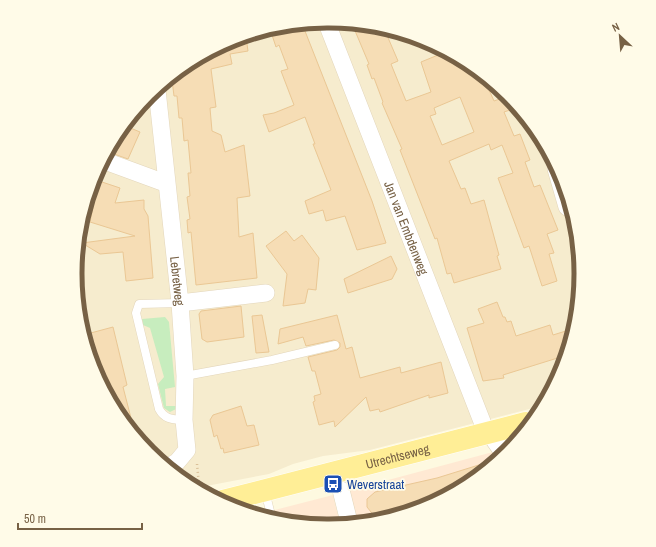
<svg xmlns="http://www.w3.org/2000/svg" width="656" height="547" font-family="'Archivo Narrow',sans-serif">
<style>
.residential{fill:#f6ecce}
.commercial{fill:#ffe9d3}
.green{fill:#c7edbe}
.building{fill:#f6ddb5;stroke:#eac794;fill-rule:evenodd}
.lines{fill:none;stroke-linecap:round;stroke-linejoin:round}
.lane-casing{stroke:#e3d6bb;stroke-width:9}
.street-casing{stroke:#e3d6bb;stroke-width:18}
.primary-casing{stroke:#fff;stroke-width:23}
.path{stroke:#dac099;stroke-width:2.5;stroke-dasharray:1 3;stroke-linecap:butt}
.lane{stroke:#fff;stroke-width:8}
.street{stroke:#fff;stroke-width:17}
.primary{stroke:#ffee96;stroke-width:22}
.labels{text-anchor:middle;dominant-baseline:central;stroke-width:3.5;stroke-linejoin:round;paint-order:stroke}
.street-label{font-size:13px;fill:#776145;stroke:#fffbe8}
.transit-label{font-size:13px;fill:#164399;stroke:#fffbe8;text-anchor:start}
.rim{fill:none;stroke:#776145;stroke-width:5}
</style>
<rect width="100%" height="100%" fill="#fef9e0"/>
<!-- residential -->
<path class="residential" d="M328 21 425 40 507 95 561 177 580 274 561 370 537 407 370 450 323 456 293 464 269 474 201 487 149 452 95 370 76 273 95 177 150 95 232 40Z"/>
<!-- commercial -->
<path class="commercial" d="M493 452 499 457 424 507 355 521 347 491Z
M333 495 340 524 328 526 263 513Z"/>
<!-- green -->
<path class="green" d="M165 317 169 322 175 387 165 389 166 406H176V409L170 412 164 408 158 384 164 377 150 328 143 325 142 319Z"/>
<!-- building -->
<path class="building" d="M303 26 372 201 386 243 357 250 345 216 326 221 323 210 309 214 305 201 331 190 313 144H315L305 117 269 132 263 115 274 113 294 105 281 71 288 69 279 45 276 47 271 32Z
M353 26 386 33 398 61 391 64 406 101 431 92 421 62 443 53 485 81 494 101 505 97 510 110 504 112 514 136 520 134 530 160 525 162 534 187 540 185 558 230 547 234 554 253 549 254 557 281 542 286 529 246 524 248 498 178 513 173 502 145 491 150 489 144 449 161 461 189 465 188 471 204 484 200 499 255 497 256 501 269 454 283 451 273 447 274 437 238 435 239 400 150 402 149 382 103 383 102 374 78 372 79 367 65 369 64ZM460 97 474 132 442 145 430 116 436 114 434 108Z
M246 37 248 51 230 54 232 64 211 69 216 107 210 108 212 131 221 135 225 152 244 145 250 196 237 198 239 237 253 233 257 278 196 285 191 232 188 233 187 220 190 219 187 197 190 196 188 173H191L188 140 184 141 182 118H179L177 96H174L172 80 231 40Z
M128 127 140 132 128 159 111 153Z
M96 180 120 188 115 203 144 200V209L148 216 153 278 126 281 123 252 100 254 82 243 135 236 90 222 94 202 90 200Z
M286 231 294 241 302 235 319 258 316 290 308 289 305 303 283 306 287 274 266 246Z
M391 256 397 269 392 279 348 293 344 279Z
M497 302 503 317H505L507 322 511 321 516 336 550 325 553 335 569 330 564 356 503 375 504 378 483 381 467 328 484 323 478 309Z
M241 306 244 337 207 342 202 339 199 314 201 311Z
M262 315 269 352 256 353 252 316Z
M337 315 346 349 352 347 360 378 400 367 401 373 441 362 448 393 429 398V395L380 412 379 409 370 411 366 397 335 427 334 421 319 425 313 402 315 401 314 396 321 394 315 371H312L308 357 337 350 340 347V343L334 340 306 346 303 337 278 344 280 329Z
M113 327 127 385 123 387 132 422 130 423 95 370 87 334Z
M241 406 247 426 254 425 259 445 224 453 223 448 221 449 217 435 214 437 210 420 213 415Z
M482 464 484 467 424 507 375 517 367 507V499L375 492 437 478Z"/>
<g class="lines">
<defs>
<path id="lane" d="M180 303 139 304 136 313 159 409C165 420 173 419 184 420
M185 376 272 360 335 345
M265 491 271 515"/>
<g id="street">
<path id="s1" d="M326 21 483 424 504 454"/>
<path id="s2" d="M157 90 180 303 185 376 184 420 187 450 177 462 170 466"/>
<path d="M105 161 165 183"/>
<path d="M556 169 567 207"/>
<path d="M180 303 266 293"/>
<path d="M341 490 349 522"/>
</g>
<g id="primary">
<path id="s3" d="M223 501 526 423"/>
</g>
</defs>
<!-- lane casing -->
<use href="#lane" class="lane-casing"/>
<!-- street casing -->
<use href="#street" class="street-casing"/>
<!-- primary casing -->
<use href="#primary" class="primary-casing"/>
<!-- path -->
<path class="path" d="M153 454 159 453
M197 464 199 485
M204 489 210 487"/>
<!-- lane -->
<use href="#lane" class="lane"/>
<!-- street -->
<use href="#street" class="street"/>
<!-- primary -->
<use href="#primary" class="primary"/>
</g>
<!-- icons -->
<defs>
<symbol id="bus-square" viewBox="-11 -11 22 22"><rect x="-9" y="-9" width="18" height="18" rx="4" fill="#1a4fb4" stroke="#fffbe8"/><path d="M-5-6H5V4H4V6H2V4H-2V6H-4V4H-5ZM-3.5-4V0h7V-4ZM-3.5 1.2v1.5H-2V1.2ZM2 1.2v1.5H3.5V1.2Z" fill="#fff"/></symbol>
</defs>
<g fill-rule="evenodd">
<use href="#bus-square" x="322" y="473" width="22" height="22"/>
</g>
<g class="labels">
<!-- street labels -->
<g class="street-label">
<text stroke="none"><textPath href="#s1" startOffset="222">Jan van Embdenweg</textPath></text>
<text stroke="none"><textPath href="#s2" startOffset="192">Lebretweg</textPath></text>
<text stroke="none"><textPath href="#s3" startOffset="180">Utrechtseweg</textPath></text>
</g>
<!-- transit labels -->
<g class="transit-label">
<text x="347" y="484">Weverstraat</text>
</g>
</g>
<!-- crop -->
<path d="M0 0H656V547H0ZM327 28H329A245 245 0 0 1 574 273V274A245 245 0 0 1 329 519H327A245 245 0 0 1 82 274V273A245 245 0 0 1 327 28Z" fill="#fffbe8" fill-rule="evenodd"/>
<path class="rim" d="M327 28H329A245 245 0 0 1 574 273V274A245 245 0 0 1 329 519H327A245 245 0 0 1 82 274V273A245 245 0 0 1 327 28Z"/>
<!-- north arrow -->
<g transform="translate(620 36) rotate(334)" stroke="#fffbe8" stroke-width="3" paint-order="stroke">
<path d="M0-3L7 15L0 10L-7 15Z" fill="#776145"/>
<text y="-6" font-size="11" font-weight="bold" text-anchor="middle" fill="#776145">N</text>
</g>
<!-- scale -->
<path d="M18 523v6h124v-6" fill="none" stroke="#776145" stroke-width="2"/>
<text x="24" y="523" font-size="12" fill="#776145" stroke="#fffbe8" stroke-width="3" paint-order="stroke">50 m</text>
</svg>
